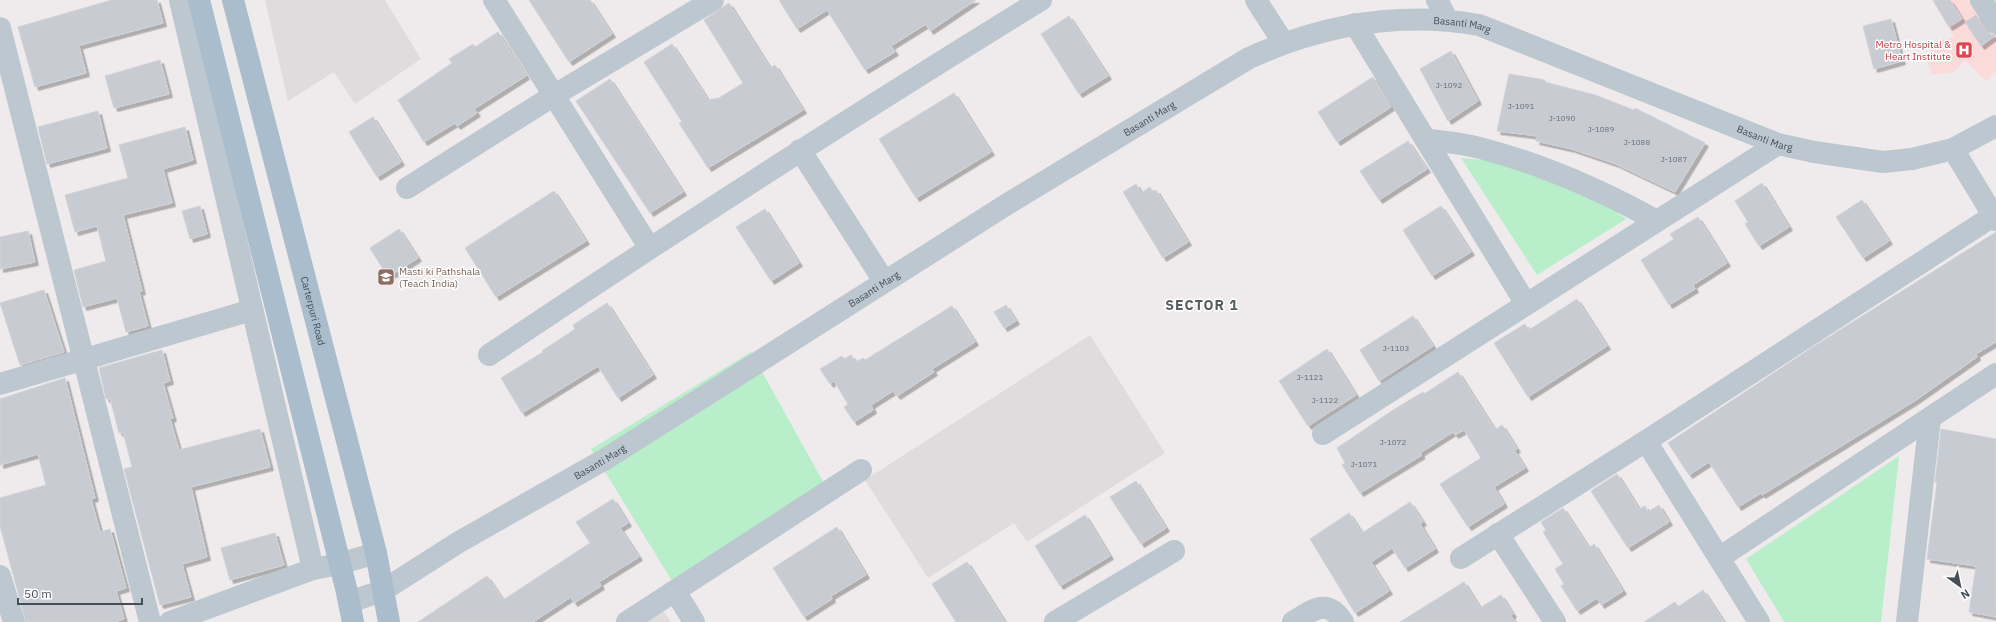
<svg xmlns="http://www.w3.org/2000/svg" width="1996" height="622" font-family="'IBM Plex Sans',sans-serif">
<style>
.education{fill:#e0dcde}
.medical{fill:#fbdbda}
.green{fill:#b8efca}
.building{fill:#c8cbd1;stroke:#cfd2d8;filter:url(#shadow)}
.lines{fill:none;stroke-linecap:round;stroke-linejoin:round}
.minor{stroke:#bcc7cf;stroke-width:22}
.major{stroke:#aabdcc;stroke-width:22}
.labels{text-anchor:middle;dominant-baseline:central;stroke-width:3;stroke-linejoin:round;paint-order:stroke}
.number-label{font-size:8px;fill:#656f77}
.street-label{font-size:10px;fill:#445059;stroke:#fff}
.health-label{font-size:10px;fill:#be3a42;stroke:#fff;text-anchor:end}
.education-label{font-size:10px;fill:#785e54;stroke:#fff;text-anchor:start}
.district-label{font-size:14px;font-weight:bold;letter-spacing:1px;fill:#585d61;stroke:#fff}
</style>
<defs>
<filter id="shadow"><feDropShadow dx="3.5" dy="3.5" stdDeviation="0" flood-color="#0004"/></filter>
</defs>
<rect width="100%" height="100%" fill="#efebec"/>
<!-- education -->
<path class="education" d="M265 0H385L421 59 355 104 334 72 288 101Z
M1090 335 1165 453 1027 542 1014 523 928 578 865 480Z
M659 605 671 622H632Z"/>
<!-- medical -->
<path class="medical" d="M1932 0H1996V71L1986 81 1965 60 1954 72 1932 75 1927 61 1935 41 1954 37Z"/>
<!-- green -->
<path class="green" d="M1461 158 1496 161 1600 201 1626 219 1537 275Z
M751 352 826 487 675 586 591 449Z
M1899 456 1881 622H1784L1746 559Z"/>
<!-- building -->
<path class="building" d="M112 0H157L163 23 81 45 79 46 86 73 35 87 18 27Z
M529 0H590L612 34 569 62Z
M779 0H976L930 31 926 24 891 46 895 52 865 70 827 10 797 29Z
M1933 0H1950L1962 19 1949 27Z
M729 3 770 68 775 65 803 110 708 168 679 123 682 122 644 62 672 44 708 100 719 98 743 83 704 20Z
M1976 15 1986 30 1990 34 1996 35 1981 46 1965 22Z
M1069 16 1108 76 1079 94 1041 34Z
M1891 19 1902 61 1874 69 1863 26Z
M498 32 526 76 474 109 477 113 457 126 455 123 424 142 398 100 452 63 449 59 473 44 475 47Z
M1451 51 1478 101 1448 121 1420 69Z
M160 60 169 94 114 108 105 76Z
M1509 74 1545 80V82L1595 95 1634 110 1635 108 1705 143 1675 192 1616 164 1572 149 1536 141 1538 136 1497 131Z
M1373 77 1391 107 1337 142 1318 112Z
M610 79 683 192 650 213 576 101Z
M954 93 991 152 916 198 879 139Z
M98 111 107 148 47 164 38 127Z
M373 117 401 162 377 177 349 132Z
M185 127 193 160 163 169 172 203 123 215 142 291 139 292 148 326 126 332 117 298 83 307 74 270 106 261 97 226 75 232 65 195 128 178 119 145Z
M1408 141 1427 169 1379 200 1360 171Z
M1762 183 1789 227 1759 246 1745 224 1748 222 1735 201Z
M1136 184 1141 193 1150 187 1153 192 1156 190 1188 242 1163 258 1123 192Z
M554 191 586 241 496 297 465 248Z
M1862 200 1889 241 1863 258 1836 217Z
M200 206 207 234 190 239 182 211Z
M1441 206 1471 252 1432 276 1403 230Z
M765 209 799 263 771 281 736 227Z
M1698 217 1727 263 1693 285 1695 289 1669 305 1641 260 1674 239 1670 234Z
M399 229 418 258 388 277 370 248Z
M28 231 35 262 0 269V237Z
M1996 232V342L1976 354 1977 357 1916 400 1762 495 1761 493 1738 507 1709 462 1689 475 1668 443 1813 347Z
M44 290 64 352 20 365 0 303Z
M1577 299 1607 346 1528 397 1494 343 1525 324 1529 330Z
M607 303 653 375 618 398 598 366 522 413 501 378 543 352 542 351 575 329 573 325Z
M1006 305 1016 321 1004 328 994 312Z
M952 306 975 342 932 369 934 372 897 396 893 391 871 405 873 410 854 422 844 407 848 404 834 381 830 384 820 369 842 356 844 359 851 355 856 362 863 358 865 360Z
M1413 316 1433 346 1379 381 1360 350Z
M1327 349 1356 395 1308 426 1279 381Z
M162 350 170 381 163 383 173 418 170 419 179 450 260 429 270 467 191 487 207 557 182 564 191 597 160 605 124 469 132 467 123 432 119 433 110 398 106 399 99 368Z
M1458 372 1495 430 1502 425 1517 449 1514 450 1525 468 1494 487 1504 504 1468 527 1440 484 1481 458 1464 430 1455 435 1453 432 1420 453 1422 455 1360 493 1342 465 1345 463 1337 448 1393 410 1423 392 1424 394Z
M65 378 95 498 91 499 100 532 110 529 126 588 116 591 124 619 114 622H26L0 526V498L46 485 38 454 0 465V399Z
M1941 429 1996 439V617L1969 612 1976 566 1927 559 1937 483 1935 482Z
M1617 474 1639 509 1645 506 1648 512 1659 505 1669 522 1628 548 1591 491Z
M1136 481 1166 528 1141 544 1110 497Z
M613 499 628 523 620 528 639 557 599 582 601 586 574 603 571 597 533 622H418L487 576 503 600 590 543 576 522Z
M1410 502 1423 522 1420 524 1435 549 1405 568 1392 548 1371 562 1389 591 1355 613 1310 539 1349 513 1362 533Z
M1563 508 1589 548 1594 544 1623 591 1601 605 1597 598 1577 611 1561 586 1564 584 1555 569 1563 564 1543 532 1546 530 1541 522Z
M1085 515 1110 556 1060 586 1035 546Z
M837 527 866 575 831 596 832 599 804 617 773 568Z
M275 533 284 565 230 580 221 548Z
M967 562 1005 622H956L932 584Z
M1464 582 1480 608 1501 595 1513 614 1511 616 1515 622H1400Z
M1703 590 1724 622H1644L1675 602 1678 607Z"/>
<g class="lines">
<!-- minor -->
<g class="minor">
<path d="M180 0 313 569"/>
<path d="M494 0 649 247"/>
<path d="M1256 0 1283 42"/>
<path d="M1437 0 1447 19"/>
<path d="M1981 0 1996 23"/>
<path d="M1355 24 1526 304"/>
<path d="M0 28 150 622"/>
<path d="M1425 139C1443 142 1462 143 1480 148 1542 164 1601 190 1657 221"/>
<path d="M1953 149 1996 220"/>
<path d="M800 150 884 281"/>
<path d="M407 188 553 96 713 0"/>
<path d="M489 355C671 233 854 115 1041 0"/>
<path d="M0 384 252 310"/>
<path d="M1323 434 1778 144"/>
<path d="M1646 441 1759 622"/>
<path d="M1498 534 1555 622"/>
<path d="M1461 558 1646 441 1993 216"/>
<path d="M1719 558 1996 374"/>
<path d="M0 576 14 622"/>
<path d="M675 591 694 622"/>
<path id="s1" d="M349 602 382 591 459 542 607 458 1009 203 1249 58C1322 25 1399 11 1479 25L1778 144 1814 152 1883 162 1912 159 1953 149 1996 126"/>
<path d="M170 622 313 569 339 564 376 553"/>
<path d="M627 622 861 470"/>
<path d="M1055 622 1174 551"/>
<path d="M1293 622C1313 610 1327 597 1343 622"/>
<path d="M1907 622 1930 418"/>
</g>
<!-- major -->
<g class="major">
<path d="M199 0 346 588 353 622"/>
<path id="s2" d="M233 0 376 553 389 622"/>
</g>
</g>
<!-- icons -->
<defs>
<symbol id="hospital-square" viewBox="-11 -11 22 22"><rect x="-9" y="-9" width="18" height="18" rx="4" fill="#e0444e" stroke="#fff"/><path d="M-5-5h3v3.5h4V-5h3V5h-3V1.5h-4V5h-3Z" fill="#fff"/></symbol>
<symbol id="school-square" viewBox="-11 -11 22 22"><rect x="-9" y="-9" width="18" height="18" rx="4" fill="#8d6e63" stroke="#fff"/><path d="M0-5L7-2L0 1L-7-2ZM-4 1L0 2.5L4 1V4Q0 6-4 4Z" fill="#fff"/></symbol>
</defs>
<g fill-rule="evenodd">
<use href="#hospital-square" x="1954" y="40" width="20" height="20"/>
<use href="#school-square" x="376" y="267" width="20" height="20"/>
</g>
<g class="labels">
<!-- number labels -->
<g class="number-label">
<text x="1449" y="85">J-1092</text>
<text x="1521" y="106">J-1091</text>
<text x="1562" y="118">J-1090</text>
<text x="1601" y="129">J-1089</text>
<text x="1637" y="142">J-1088</text>
<text x="1674" y="159">J-1087</text>
<text x="1396" y="348">J-1103</text>
<text x="1310" y="377">J-1121</text>
<text x="1325" y="400">J-1122</text>
<text x="1393" y="442">J-1072</text>
<text x="1364" y="464">J-1071</text>
</g>
<!-- street labels -->
<g class="street-label">
<text stroke="none"><textPath href="#s1" startOffset="1272">Basanti Marg</textPath></text>
<text stroke="none"><textPath href="#s1" startOffset="936">Basanti Marg</textPath></text>
<text stroke="none"><textPath href="#s1" startOffset="1596">Basanti Marg</textPath></text>
<text stroke="none"><textPath href="#s1" startOffset="612">Basanti Marg</textPath></text>
<text stroke="none"><textPath href="#s2" startOffset="321">Carterpuri Road</textPath></text>
<text stroke="none"><textPath href="#s1" startOffset="288">Basanti Marg</textPath></text>
</g>
<!-- health labels -->
<g class="health-label">
<text x="1951" y="44">Metro Hospital &amp;<tspan x="1951" dy="12">Heart Institute</tspan></text>
</g>
<!-- education labels -->
<g class="education-label">
<text x="399" y="271">Masti ki Pathshala<tspan x="399" dy="12">(Teach India)</tspan></text>
</g>
<!-- district labels -->
<g class="district-label">
<text x="1202" y="305">SECTOR 1</text>
</g>
</g>
<!-- north arrow -->
<g transform="translate(1960 586) rotate(147)" stroke="#ffffff" stroke-width="3" paint-order="stroke">
<path d="M0-3L7 15L0 10L-7 15Z" fill="#445059"/>
<text y="-6" font-size="11" font-weight="bold" text-anchor="middle" fill="#445059">N</text>
</g>
<!-- scale -->
<path d="M18 598v6h124v-6" fill="none" stroke="#445059" stroke-width="2"/>
<text x="24" y="598" font-size="12" fill="#445059" stroke="#ffffff" stroke-width="3" paint-order="stroke">50 m</text>
</svg>
